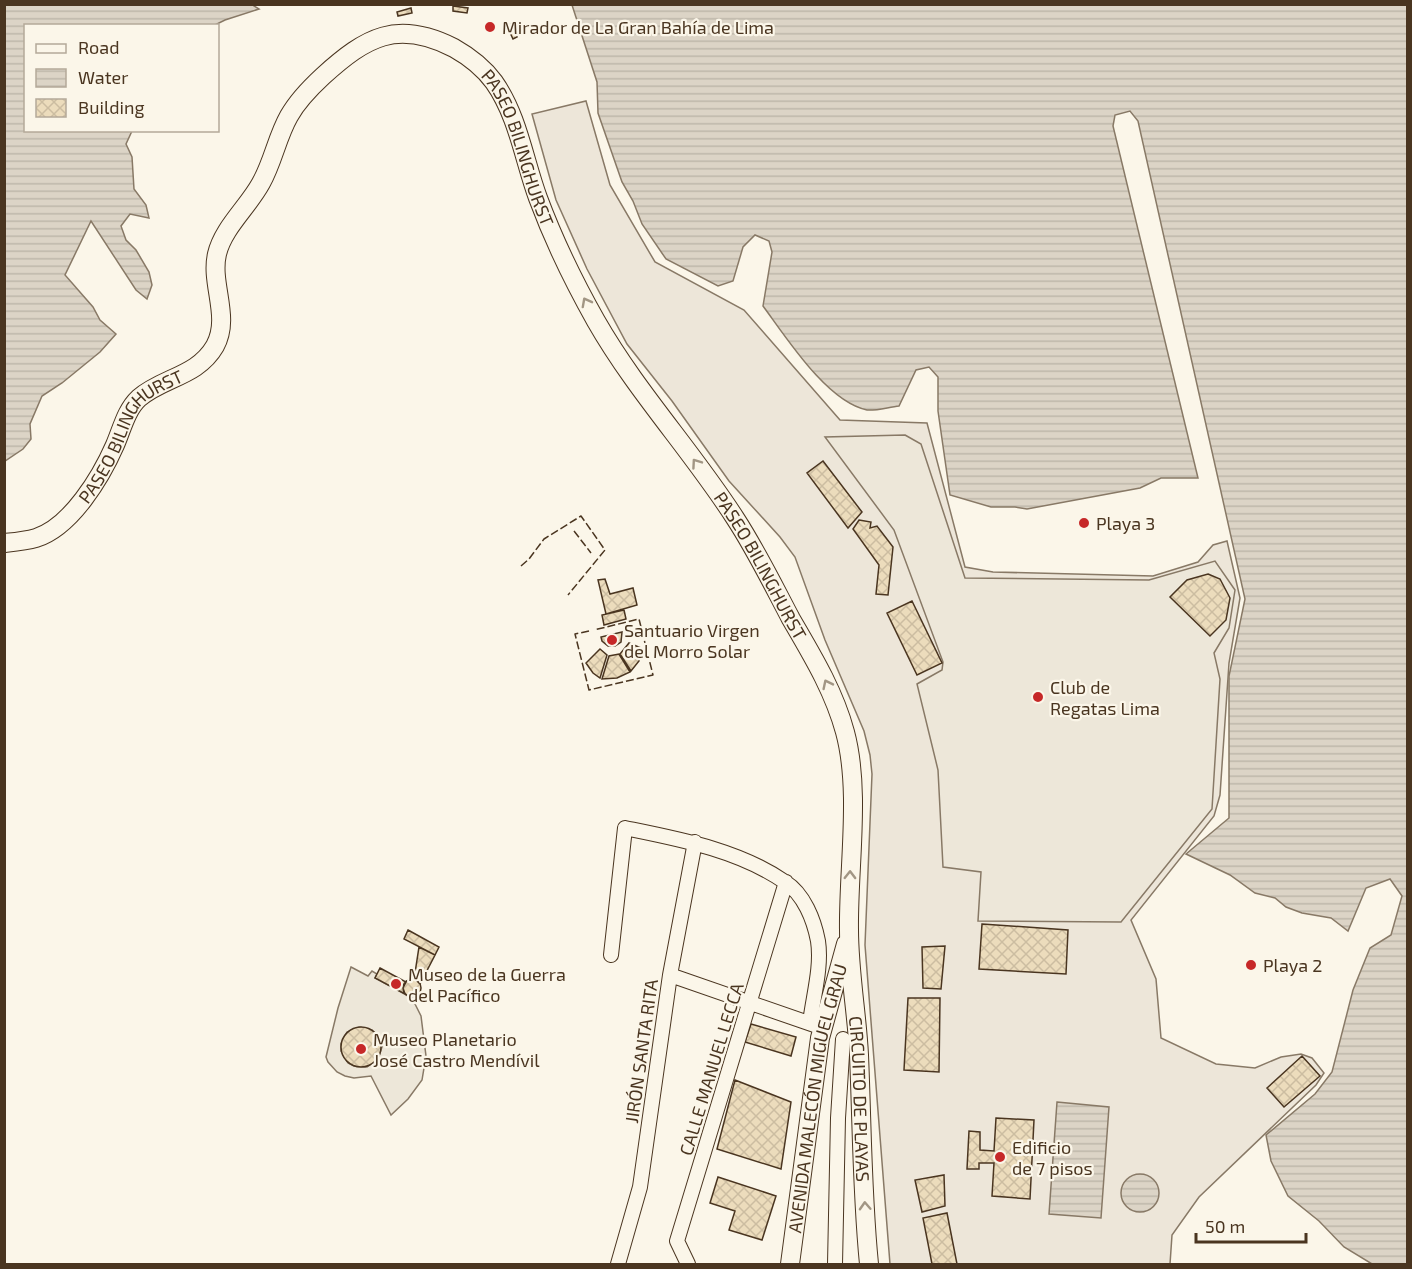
<svg xmlns="http://www.w3.org/2000/svg" width="1412" height="1269" font-family="'Exo 2',sans-serif">
<style>
.pitch{fill:#ede6d9;stroke:#887966;stroke-width:1.5}
.parking{fill:#ede7d9;stroke:#887966;stroke-width:1.5;fill-rule:evenodd}
.water{fill:url(#water-rules);stroke:#887966;stroke-width:1.5}
.building{fill:url(#building-cross-hatch);stroke:#4a3520;stroke-width:1.5}
.lines{fill:none;stroke-linecap:round;stroke-linejoin:round}
.street-casing{stroke:#4a3520;stroke-width:16}
.secondary-casing{stroke:#4a3520;stroke-width:20}
.street{stroke:#fbf6e9;stroke-width:14}
.secondary{stroke:#fbf6e9;stroke-width:18}
.fence{stroke:#4a3520;stroke-width:1.5;stroke-dasharray:8 3;stroke-linecap:butt}
.oneway{stroke:#a29684}
.poi-dot{fill:#c62828;stroke:#fbf6e9;stroke-width:2}
.labels{text-anchor:middle;dominant-baseline:central;stroke-width:4.5;stroke-linejoin:round;paint-order:stroke}
.poi-label{font-size:18px;fill:#4a3520;stroke:#fbf6e9;text-anchor:start}
.street-label{font-size:18px;fill:#4a3520;stroke:#fbf6e9}
</style>
<defs>
<pattern id="water-rules" width="6" height="5" patternUnits="userSpaceOnUse" patternTransform="scale(1.5)"><rect width="6" height="5" fill="#dcd4c6"/><path d="M0 2.5h6" fill="none" stroke="#beb7aa"/></pattern>
<pattern id="building-cross-hatch" width="8" height="8" patternUnits="userSpaceOnUse" patternTransform="scale(1.5)"><rect width="8" height="8" fill="#ecdcbc"/><path d="M0 0l8 8M0 8l8-8" fill="none" stroke="#ccbda1"/></pattern>
</defs>
<rect width="100%" height="100%" fill="#fbf6e9"/>
<!-- pitch -->
<path class="pitch" d="M586 101 610 185 655 262 744 310 840 420 927 423 965 567 993 572 1153 576 1198 562 1213 545 1227 541 1240 598 1229 663 1220 795 1214 816 1131 920 1156 979 1161 1038 1216 1064 1255 1068 1281 1057 1301 1054 1312 1058 1324 1073 1316 1085 1199 1197 1172 1235 1170 1264H890L865 945 872 774 870 755 864 731 825 640 795 557 780 537 729 481 672 401 627 344 587 269 556 200 532 114Z"/>
<!-- parking -->
<path class="parking" d="M905 435 921 444 965 578 1149 580 1215 561 1235 590 1229 628 1214 653 1220 679 1212 809 1121 922 978 921 981 872 943 867 938 770 917 684 942 670 943 662 894 530 825 437Z
M351 967 368 976 372 971 377 974 375 978 412 998 421 1016 426 1056 422 1080 408 1099 391 1115 371 1076 354 1078 345 1076 337 1072 328 1062 326 1057 338 1008ZM359 1027 372 1030 381 1040 382 1047 378 1059 367 1067 354 1066 348 1063 341 1051V1044L347 1032Z"/>
<!-- water -->
<path class="water" d="M5 4H251L259 9 225 20 215 25 26 26V130L132 131 126 144 132 157 134 189 146 205 149 218 130 214 121 226 126 240 136 250 149 272 152 285 147 299 136 290 91 221 65 275 93 307 100 320 116 334 100 352 62 383 42 396 30 424 31 439 23 449 5 461Z
M572 5H1407V1264H1372L1344 1247 1319 1221 1288 1196 1271 1161 1266 1135 1315 1094 1332 1072 1353 990 1370 948 1391 935 1402 896 1390 879 1366 888 1348 931 1331 918 1302 913 1286 907 1275 898 1255 893 1230 875 1186 854 1229 818V676L1245 599 1138 121 1130 111 1115 115 1113 126 1198 478H1161L1140 488 1027 509 1015 507H991L950 495 938 411V377L929 367 916 370 899 406C889 407 876 411 867 410 827 402 786 337 763 306L772 252 769 241 755 235 743 247 733 281 718 286 666 259 642 224 633 201 622 182 598 113 597 82Z
M1057 1102 1109 1107 1101 1218 1049 1214Z
M1121 1193a19 19 0 1 1 38 0a19 19 0 1 1-38 0Z"/>
<!-- building -->
<path class="building" d="M453 6 468 8 467 13 453 11Z
M411 8 412 13 398 16 397 12Z
M511 24 517 37 513 39 507 26Z
M823 461 862 512 848 528 807 473Z
M859 520 871 522 870 528 877 526 893 547 888 595 876 594 879 565 853 529Z
M1208 574 1220 579 1230 598 1226 620 1210 636 1170 597 1187 580Z
M605 579 610 594 633 588 637 605 606 614 598 580Z
M912 601 942 663 917 675 887 613Z
M624 610 626 619 604 625 602 615Z
M622 632 621 642 615 646H608L602 641 601 637Z
M629 643 641 648 639 661 631 671 620 654Z
M600 649 607 655 600 678 593 673 586 663Z
M619 654 630 672 617 678 602 679 609 656Z
M982 924 1068 930 1066 974 979 969Z
M408 930 439 947 435 955 404 939Z
M945 946 941 989 923 988 922 947Z
M419 947 435 955 420 984 416 980 415 973Z
M380 968 406 982 403 988 405 994 375 978Z
M403 988a9 9 0 1 1 18 0a9 9 0 1 1-18 0Z
M908 998H940L939 1072 904 1070Z
M751 1024 796 1037 791 1056 745 1042Z
M341 1047a20 20 0 1 1 40 0a20 20 0 1 1-40 0Z
M1302 1056 1320 1076 1284 1107 1267 1088Z
M735 1080 791 1102 781 1169 717 1149Z
M996 1118 1034 1120 1030 1199 992 1196 994 1163H979V1169H967L969 1131 980 1132V1150L994 1151Z
M944 1175 945 1206 922 1212 915 1180Z
M718 1177 776 1196 762 1240 729 1230 735 1211 710 1203Z
M947 1213 957 1264H932L923 1218Z"/>
<g class="lines">
<defs>
<path id="street" d="M611 955 625 828C679 839 739 850 785 882 804 894 814 920 818 941 822 967 813 997 810 1023
M670 975 817 1026
M618 1264 640 1187 670 975 695 842
M688 1264 677 1241 786 882
M835 1264 838 1118 843 1039"/>
<g id="secondary">
<path id="s1" d="M4 543C14 542 26 541 36 538 71 527 101 477 115 445 122 429 126 410 139 398 163 377 197 377 215 346 231 317 210 284 217 254 223 228 248 207 261 183 273 162 277 137 289 116 298 100 310 88 323 76 366 37 397 19 454 48 470 57 483 67 494 82 518 116 524 160 538 198 554 241 574 282 596 321 636 391 692 451 735 518 756 550 773 585 791 619 812 655 834 691 845 732 861 791 848 868 849 930 849 972 857 1014 859 1055 862 1125 862 1195 869 1264"/>
<path id="s2" d="M790 1264 820 1038 846 944"/>
</g>
</defs>
<!-- street casing -->
<use href="#street" class="street-casing"/>
<!-- secondary casing -->
<use href="#secondary" class="secondary-casing"/>
<!-- street -->
<use href="#street" class="street"/>
<!-- secondary -->
<use href="#secondary" class="secondary"/>
<!-- fence -->
<path class="fence" d="M574 531 591 553
M521 566 529 559 544 539 581 516 605 550 568 595
M589 631 575 634 589 690 653 675 639 619 594 630"/>
</g>
<!-- one-way arrows -->
<defs><path id="oneway-chevron" d="M-2-3.5L2.5 0L-2 3.5" fill="none" stroke-width="1.6" stroke-linecap="round" stroke-linejoin="round" transform="scale(1.5)"/></defs>
<g class="oneway">
<use href="#oneway-chevron" transform="translate(586 302) rotate(-118)"/>
<use href="#oneway-chevron" transform="translate(696 463) rotate(-125)"/>
<use href="#oneway-chevron" transform="translate(827 684) rotate(-116)"/>
<use href="#oneway-chevron" transform="translate(850 875) rotate(-89)"/>
<use href="#oneway-chevron" transform="translate(865 1206) rotate(-93)"/>
</g>
<!-- markers -->
<g class="poi-dot">
<circle cx="490" cy="27" r="6"/>
<circle cx="1084" cy="523" r="6"/>
<circle cx="612" cy="640" r="6"/>
<circle cx="1038" cy="697" r="6"/>
<circle cx="1251" cy="965" r="6"/>
<circle cx="396" cy="984" r="6"/>
<circle cx="361" cy="1049" r="6"/>
<circle cx="1000" cy="1157" r="6"/>
</g>
<g class="labels">
<!-- poi labels -->
<g class="poi-label">
<text x="502" y="27">Mirador de La Gran Bahía de Lima</text>
<text x="1096" y="523">Playa 3</text>
<text x="624" y="630">Santuario Virgen<tspan x="624" dy="21">del Morro Solar</tspan></text>
<text x="1050" y="687">Club de<tspan x="1050" dy="21">Regatas Lima</tspan></text>
<text x="1263" y="965">Playa 2</text>
<text x="408" y="974">Museo de la Guerra<tspan x="408" dy="21">del Pacífico</tspan></text>
<text x="373" y="1039">Museo Planetario<tspan x="373" dy="21">José Castro Mendívil</tspan></text>
<text x="1012" y="1147">Edificio<tspan x="1012" dy="21">de 7 pisos</tspan></text>
</g>
<!-- street labels -->
<g class="street-label">
<text stroke="none"><textPath href="#s1" startOffset="876">PASEO BILINGHURST</textPath></text>
<text stroke="none"><textPath href="#s1" startOffset="176">PASEO BILINGHURST</textPath></text>
<text stroke="none"><textPath href="#s1" startOffset="1362">PASEO BILINGHURST</textPath></text>
<text transform="translate(641 1051) rotate(-82)">JIRÓN SANTA RITA</text>
<text transform="translate(711 1069) rotate(-73)">CALLE MANUEL LECCA</text>
<text stroke="none"><textPath href="#s2" startOffset="168">AVENIDA MALECÓN MIGUEL GRAU</textPath></text>
<text stroke="none"><textPath href="#s1" startOffset="1917">CIRCUITO DE PLAYAS</textPath></text>
</g>
</g>
<!-- border -->
<rect width="1412" height="1269" fill="none" stroke="#4a3520" stroke-width="12"/>
<!-- legend -->
<rect x="24" y="24" width="195" height="108" fill="#fbf6e9" stroke="#b4a999" stroke-width="1.5"/>
<rect x="36" y="44" width="30" height="9" fill="#fbf6e9" stroke="#b4a999" stroke-width="1.5"/>
<text x="78" y="54" font-size="18" fill="#4a3520">Road</text>
<rect x="36" y="69" width="30" height="18" fill="url(#water-rules)" stroke="#b4a999" stroke-width="1.5"/>
<text x="78" y="84" font-size="18" fill="#4a3520">Water</text>
<rect x="36" y="99" width="30" height="18" fill="url(#building-cross-hatch)" stroke="#b4a999" stroke-width="1.5"/>
<text x="78" y="114" font-size="18" fill="#4a3520">Building</text>
<!-- scale -->
<path d="M1196 1233v9h110v-9" fill="none" stroke="#4a3520" stroke-width="3"/>
<text x="1205" y="1233" font-size="18" fill="#4a3520" stroke="#fbf6e9" stroke-width="4.5" paint-order="stroke">50 m</text>
</svg>
